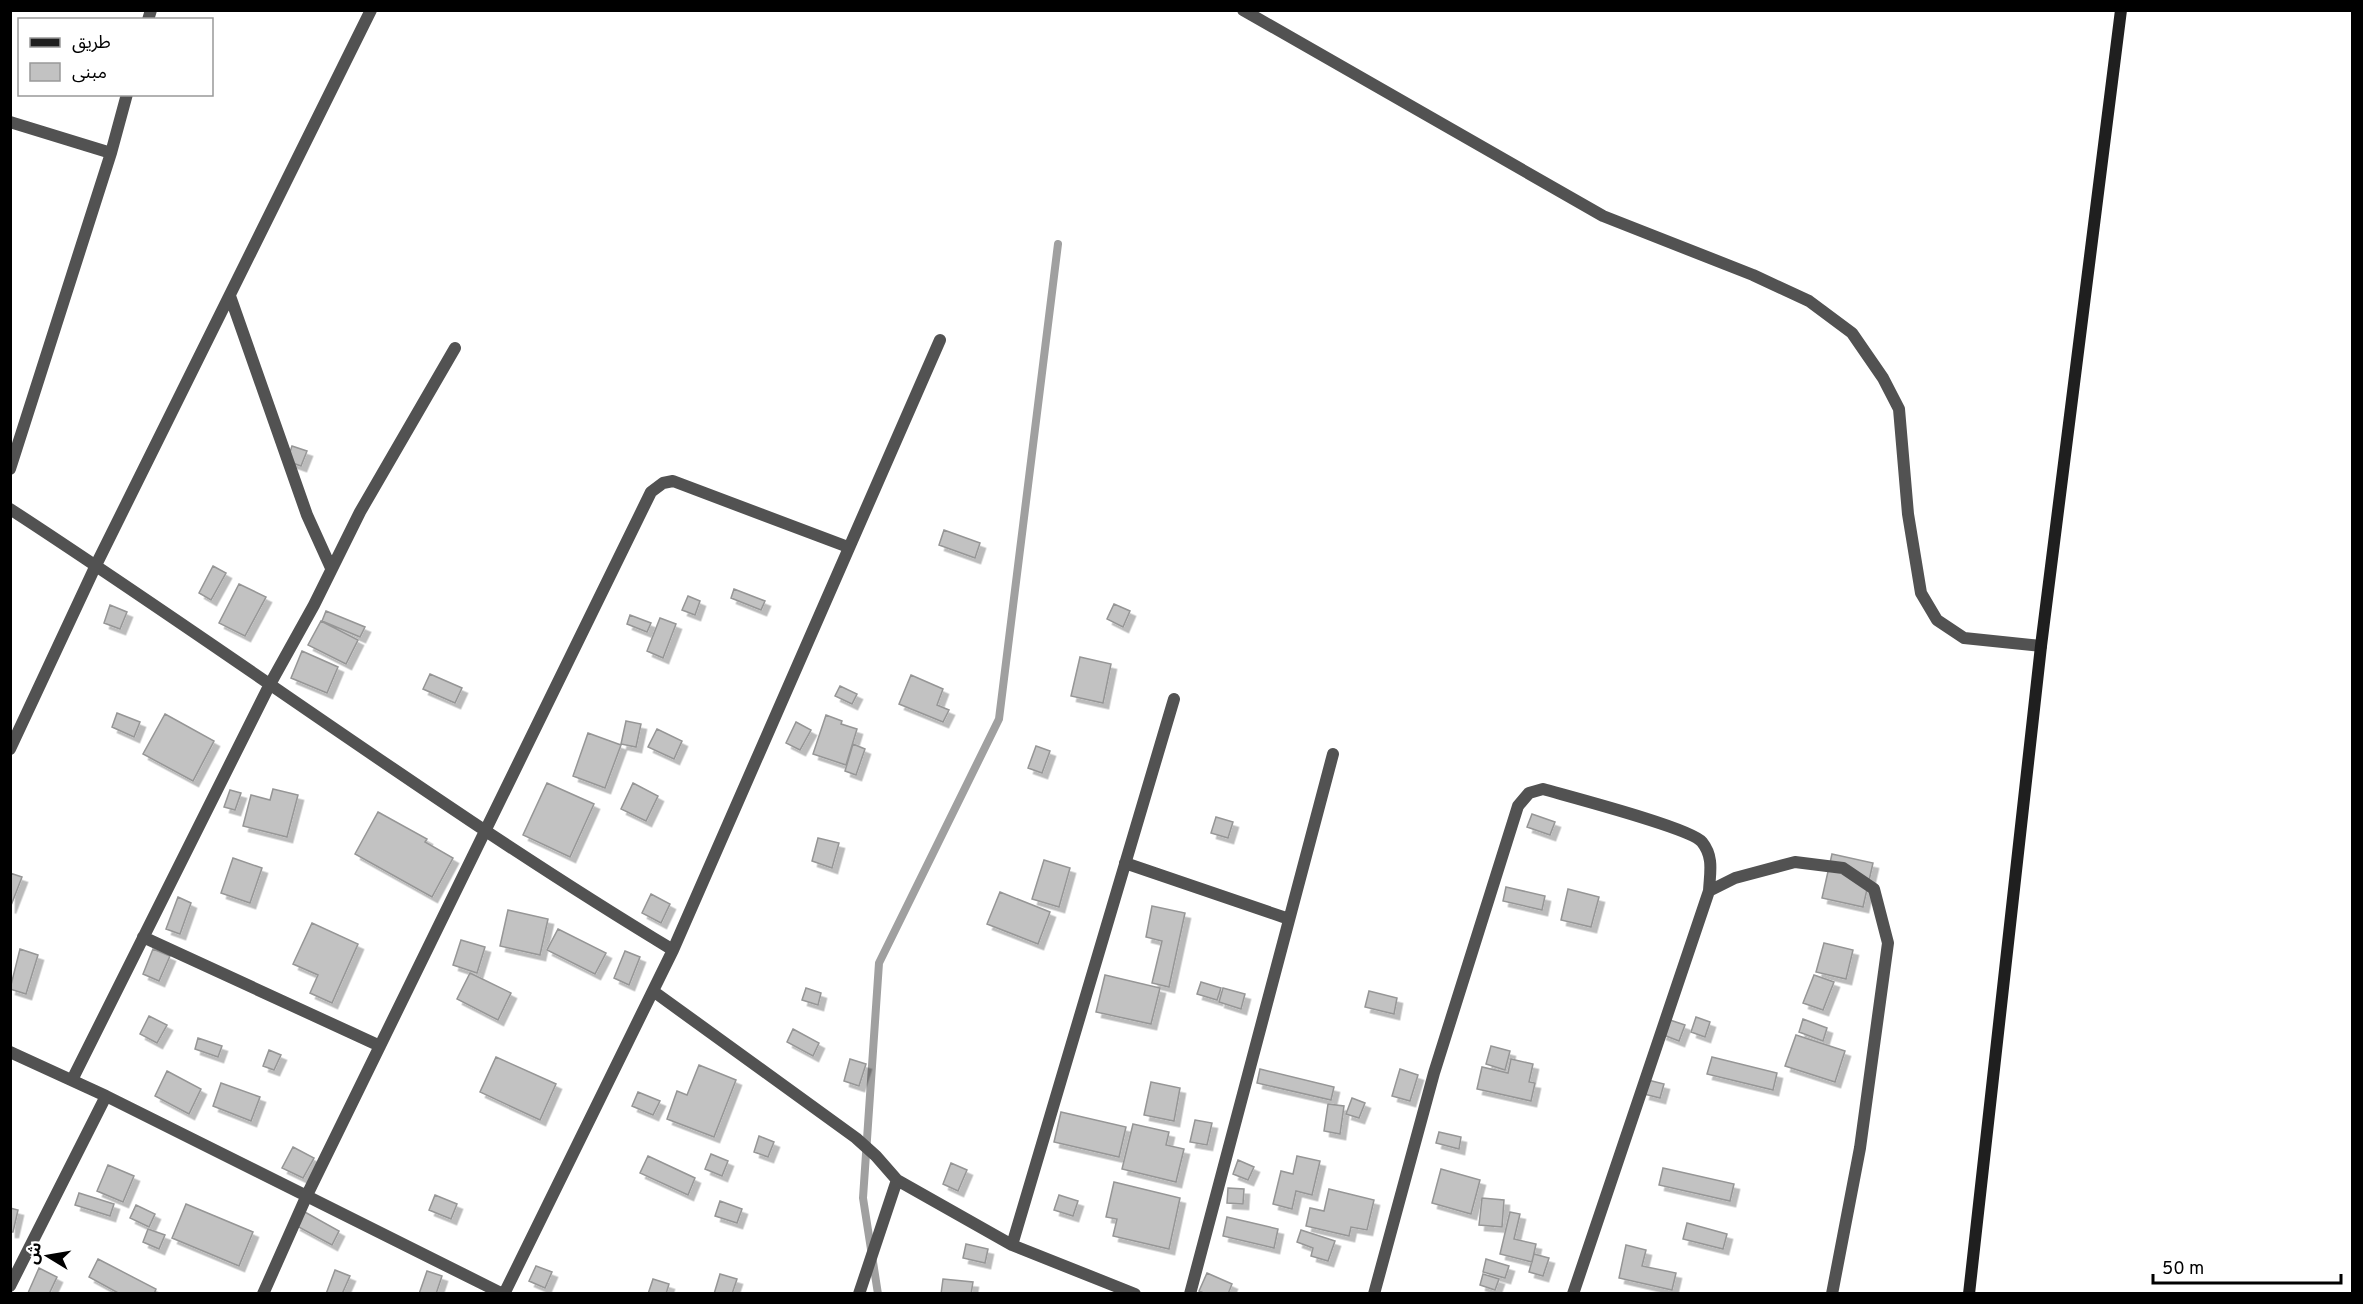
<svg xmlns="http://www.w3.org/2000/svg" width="2363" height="1304" font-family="Overpass,'Noto Sans Arabic',sans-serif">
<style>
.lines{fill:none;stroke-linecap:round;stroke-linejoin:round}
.stream{stroke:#a0a0a0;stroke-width:8}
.building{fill:#c2c2c2;stroke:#969696;stroke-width:1.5;filter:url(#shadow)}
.street{stroke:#525252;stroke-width:12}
.secondary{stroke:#1f1f1f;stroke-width:12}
</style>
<defs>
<filter id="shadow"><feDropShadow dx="5.5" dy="5.5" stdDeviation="0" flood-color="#0004"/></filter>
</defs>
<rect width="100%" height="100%" fill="#fff"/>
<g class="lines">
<!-- stream -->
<path class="stream" d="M878 1294 863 1198 879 963 999 719 1058 244"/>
</g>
<!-- building -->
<path class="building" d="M292 446 307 451 301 466 287 461Z
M944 530 980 543 975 558 939 545Z
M213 566 226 573 211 600 199 593Z
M239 584 266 597 245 636 219 623Z
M734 589 765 601 761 610 731 598Z
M688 596 700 601 695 615 682 610Z
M1114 604 1130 611 1123 627 1107 619Z
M110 605 127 612 120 629 104 623Z
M326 611 365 627 360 637 322 621Z
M630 615 651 623 647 632 627 624Z
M660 618 676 624 663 658 647 651Z
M321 621 358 640 346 664 308 645Z
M302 651 338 667 327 693 291 678Z
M1080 657 1111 664 1103 703 1071 696Z
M430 674 462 688 455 703 423 689Z
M911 675 943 689 937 705 949 710 943 722 899 704Z
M840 686 857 694 852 704 835 696Z
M117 713 140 722 134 737 112 727Z
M165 714 214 741 193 781 143 754Z
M826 715 842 721 841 724 857 729 846 765 813 754Z
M626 721 641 724 636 747 621 744Z
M796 722 811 730 800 750 786 743Z
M657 729 682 741 674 759 648 747Z
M588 733 621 745 605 788 573 776Z
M853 744 865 749 856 775 845 771Z
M1036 746 1050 751 1042 773 1028 768Z
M547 783 594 804 570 857 523 835Z
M633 783 658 796 646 821 621 809Z
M273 789 298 795 287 837 243 826 251 795 270 800Z
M230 790 241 793 235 810 224 807Z
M378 812 427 839 425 842 453 858 432 897 355 854Z
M1532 814 1555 822 1550 835 1527 827Z
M1216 817 1233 822 1228 838 1211 833Z
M818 838 839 843 832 868 812 861Z
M1832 854 1873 863 1863 907 1822 898Z
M233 858 262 868 250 903 221 893Z
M1044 860 1070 868 1059 907 1032 899Z
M10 873 22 877 10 908Z
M1506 887 1545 896 1542 910 1503 901Z
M1568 889 1599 897 1591 927 1561 920Z
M1000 892 1050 912 1038 944 987 924Z
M651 894 670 904 661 923 642 913Z
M178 897 191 903 180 934 166 929Z
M1152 906 1185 913 1169 987 1152 983 1162 941 1146 937Z
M508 910 548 919 540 955 500 946Z
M312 923 358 944 332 1003 310 993 318 975 293 964Z
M558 929 606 953 595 974 547 950Z
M461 940 485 947 477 973 453 965Z
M1824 943 1853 950 1846 979 1816 972Z
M20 949 38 955 26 994 10 989Z
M153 949 170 956 159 981 143 974Z
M625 951 640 957 629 985 614 978Z
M470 973 511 993 498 1020 457 999Z
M1105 975 1160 988 1151 1024 1096 1012Z
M1814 975 1834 982 1823 1010 1803 1003Z
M1201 982 1221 988 1217 1000 1197 994Z
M806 988 821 993 818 1005 802 1000Z
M1223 988 1245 994 1241 1009 1219 1002Z
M1369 991 1397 998 1394 1014 1365 1007Z
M149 1016 167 1025 157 1043 140 1034Z
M1696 1017 1710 1022 1705 1037 1691 1032Z
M1667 1019 1685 1025 1679 1041 1661 1034Z
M1803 1019 1827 1028 1823 1041 1799 1032Z
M793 1029 819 1043 813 1056 787 1042Z
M1796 1035 1845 1051 1835 1082 1785 1066Z
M198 1038 222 1046 218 1057 195 1049Z
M1491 1046 1510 1051 1505 1070 1486 1064Z
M269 1050 281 1055 274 1070 263 1066Z
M496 1057 556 1084 540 1120 480 1092Z
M1712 1057 1777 1073 1773 1090 1707 1074Z
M850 1059 866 1064 859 1086 844 1081Z
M1511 1059 1533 1064 1529 1082 1535 1083 1531 1101 1477 1089 1482 1067 1508 1073Z
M699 1065 736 1080 714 1137 667 1119 677 1091 687 1095Z
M1260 1069 1334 1087 1331 1100 1257 1083Z
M1400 1069 1418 1075 1410 1101 1392 1096Z
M167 1071 201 1089 189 1114 155 1096Z
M1648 1080 1664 1084 1660 1098 1644 1094Z
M1151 1082 1180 1088 1174 1121 1144 1115Z
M221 1083 260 1097 251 1121 213 1106Z
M638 1092 660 1101 653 1115 632 1106Z
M1352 1098 1365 1103 1359 1118 1346 1114Z
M1328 1104 1344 1106 1340 1134 1324 1131Z
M1061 1112 1126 1127 1119 1157 1054 1142Z
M1195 1120 1212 1123 1207 1145 1190 1142Z
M1133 1124 1169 1132 1166 1145 1184 1149 1176 1182 1122 1169Z
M1439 1132 1461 1137 1459 1149 1436 1143Z
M759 1136 774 1142 768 1157 754 1152Z
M293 1147 314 1158 303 1178 282 1168Z
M711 1154 728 1161 722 1176 705 1169Z
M648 1156 695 1178 688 1195 640 1173Z
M1297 1156 1320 1161 1312 1195 1296 1191 1292 1209 1273 1204 1281 1171 1293 1174Z
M1238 1160 1254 1167 1248 1180 1233 1174Z
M951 1163 967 1170 958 1191 943 1184Z
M108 1165 134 1176 123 1202 97 1191Z
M1663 1168 1734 1184 1730 1201 1659 1185Z
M1441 1169 1480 1180 1471 1214 1432 1203Z
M1114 1182 1180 1198 1169 1249 1113 1236 1117 1219 1106 1217Z
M1228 1188 1244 1189 1243 1204 1227 1203Z
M1329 1189 1374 1200 1367 1230 1351 1227 1349 1236 1306 1226 1310 1208 1324 1211Z
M79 1193 114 1204 110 1216 75 1205Z
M435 1195 457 1204 451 1219 429 1210Z
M1059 1195 1078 1201 1073 1216 1054 1210Z
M1482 1198 1504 1200 1502 1227 1479 1225Z
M720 1201 742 1209 737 1223 715 1216Z
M186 1204 253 1232 239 1266 172 1238Z
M136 1205 155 1214 149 1227 130 1218Z
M10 1208 18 1210 13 1232H10Z
M303 1211 339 1231 332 1245 295 1225Z
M1510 1212 1520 1214 1514 1239 1536 1244 1532 1262 1500 1254Z
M1227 1217 1278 1229 1274 1248 1223 1236Z
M1687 1223 1727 1234 1723 1249 1683 1239Z
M148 1229 165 1235 159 1249 143 1242Z
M1301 1230 1335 1241 1328 1261 1311 1256 1313 1248 1297 1242Z
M966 1244 988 1249 985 1263 963 1258Z
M1626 1245 1646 1250 1642 1266 1676 1273 1672 1290 1619 1278Z
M1534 1254 1549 1258 1543 1276 1529 1272Z
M98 1259 156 1289 154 1294H120L89 1277Z
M1486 1259 1509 1266 1505 1278 1483 1272Z
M536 1266 552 1272 545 1288 529 1281Z
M39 1268 57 1277 49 1294 28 1293Z
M335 1270 350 1276 342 1294H326Z
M427 1271 442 1276 436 1294H419Z
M1207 1273 1232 1284 1228 1294H1206L1199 1291Z
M720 1274 737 1279 732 1294H714Z
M1483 1274 1499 1279 1495 1290 1480 1285Z
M653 1279 669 1284 666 1294H648Z
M943 1279 973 1282 971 1294H941Z"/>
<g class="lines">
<!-- street -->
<path class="street" d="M1243 10 1603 216 1753 275 1809 301 1852 333 1883 378 1899 409 1908 514 1921 593 1937 620 1964 638 2041 646
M148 20 151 10
M10 122 111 153
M230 296 307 515 331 568
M10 469 111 153 127 94
M10 509C233 654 446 813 673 950
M10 749 96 565 371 10
M1125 863 1289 919
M1709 891 1735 878 1795 862 1843 868 1874 889 1888 943 1860 1148 1832 1294
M143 937 380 1046
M653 991 856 1138 876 1156 897 1180 1012 1245 1135 1294
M10 1052 106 1096 503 1294
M72 1080 269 686 314 605 360 512 455 348
M1012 1245 1174 699
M10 1286 106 1096
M263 1294 307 1195 651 492 663 483 673 481 848 547
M504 1294 673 950 940 340
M859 1294 897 1180
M1190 1294 1333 754
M1374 1294 1434 1073 1518 806 1529 793 1543 789C1567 796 1691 828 1702 842 1714 857 1710 872 1709 891L1573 1294"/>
<!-- secondary -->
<path class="secondary" d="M1969 1294 2041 646 2121 10"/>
</g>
<!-- border -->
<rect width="2363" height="1304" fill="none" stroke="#000000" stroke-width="24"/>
<!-- legend -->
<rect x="18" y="18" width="195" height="78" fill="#ffffff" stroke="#999999" stroke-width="1.5"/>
<rect x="30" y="38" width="30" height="9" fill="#1f1f1f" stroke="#999999" stroke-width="1.5"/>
<text x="72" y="48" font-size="18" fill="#000000">طريق</text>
<rect x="30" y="63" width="30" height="18" fill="#c2c2c2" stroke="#999999" stroke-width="1.5"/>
<text x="72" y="78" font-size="18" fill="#000000">مبنى</text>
<!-- north arrow -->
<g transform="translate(48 1256) rotate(281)" stroke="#ffffff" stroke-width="4.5" paint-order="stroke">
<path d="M0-4.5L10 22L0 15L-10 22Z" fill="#000000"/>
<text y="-9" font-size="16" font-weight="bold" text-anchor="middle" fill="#000000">ش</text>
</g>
<!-- scale -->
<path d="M2153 1274v9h188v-9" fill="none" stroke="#000000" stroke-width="3"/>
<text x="2162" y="1274" font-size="18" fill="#000000" stroke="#ffffff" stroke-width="4.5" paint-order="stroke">50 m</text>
</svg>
